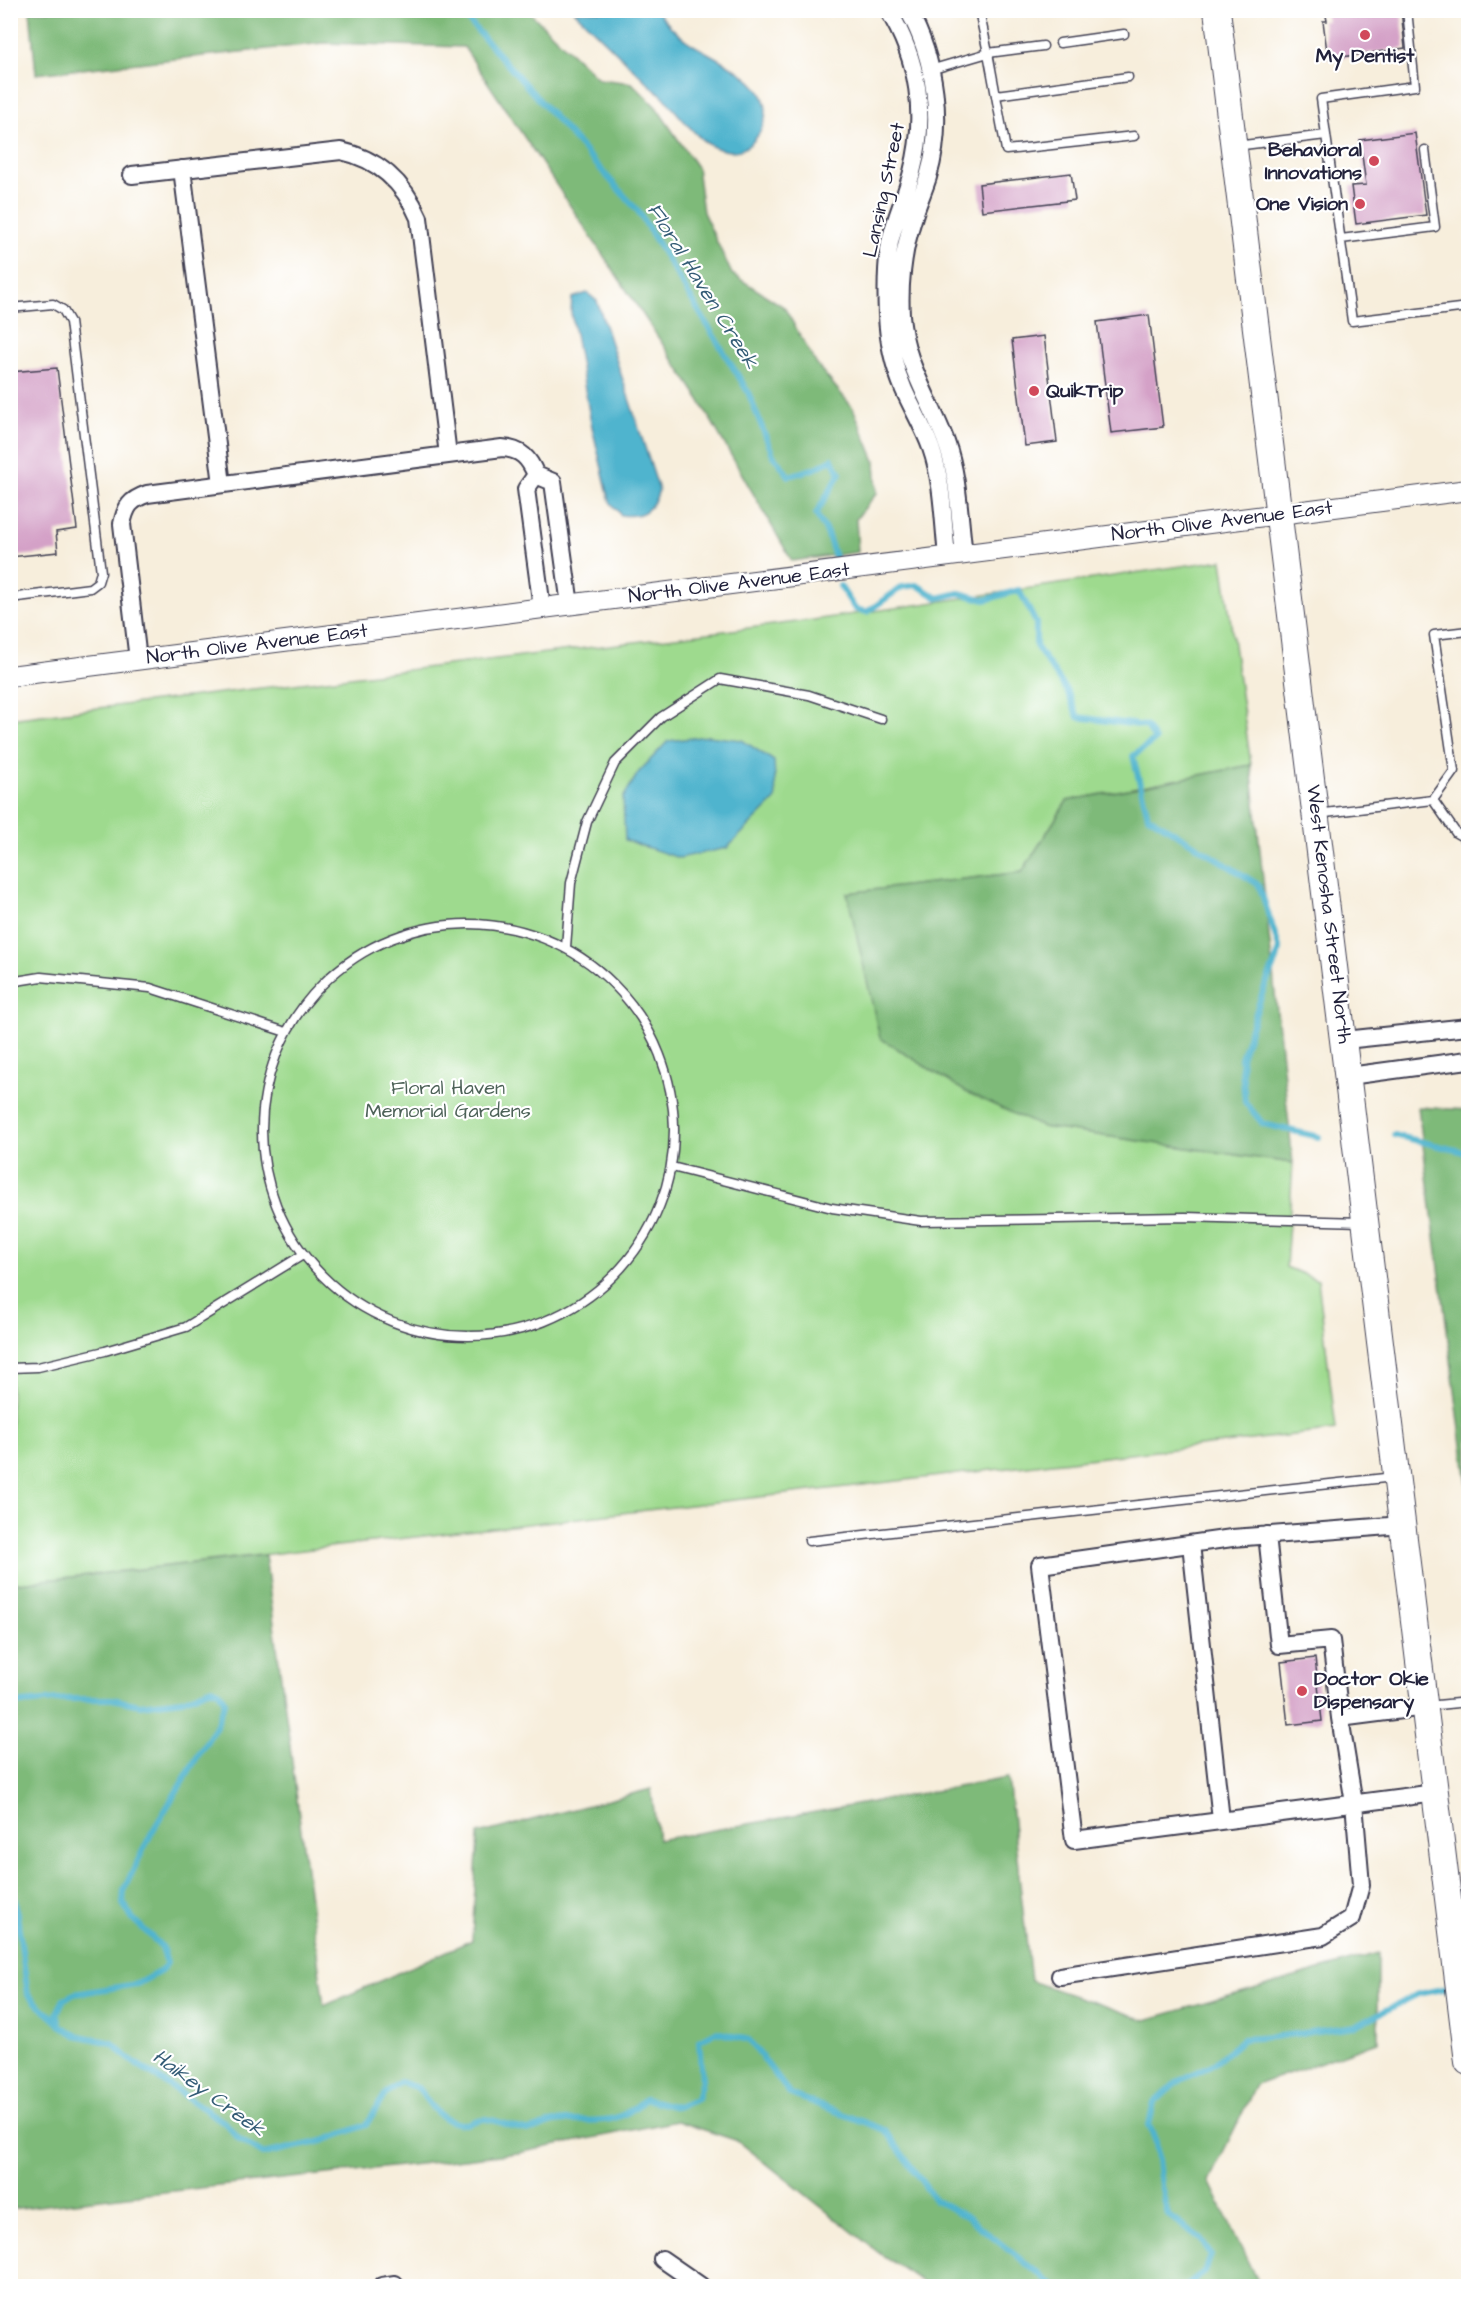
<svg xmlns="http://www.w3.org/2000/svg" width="1479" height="2297" font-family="'Architects Daughter',sans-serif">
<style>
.green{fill:#9eda8e;stroke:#607e64;stroke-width:1.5}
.forest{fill:#7eba79;stroke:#506e5a;stroke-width:1.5}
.water{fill:#50b4ce;stroke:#396b84;stroke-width:1.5}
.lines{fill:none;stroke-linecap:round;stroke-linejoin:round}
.stream{stroke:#50b4ce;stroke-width:6}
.building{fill:#d4a1c7}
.service-casing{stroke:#424153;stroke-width:11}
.minor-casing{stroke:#424153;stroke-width:20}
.tertiary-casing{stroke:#424153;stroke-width:22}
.primary-casing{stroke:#424153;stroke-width:28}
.service{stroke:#fff;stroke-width:8}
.minor{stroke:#fff;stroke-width:16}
.tertiary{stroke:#fff;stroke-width:20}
.primary{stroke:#fff;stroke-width:26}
.poi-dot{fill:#d1495b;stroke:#fff;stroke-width:2}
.labels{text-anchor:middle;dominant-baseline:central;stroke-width:4.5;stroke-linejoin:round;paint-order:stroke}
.poi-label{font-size:20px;font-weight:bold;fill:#22223b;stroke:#fff;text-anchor:end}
.street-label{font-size:20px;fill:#22223b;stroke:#fff}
.park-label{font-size:20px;fill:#4d6258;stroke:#fff}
.water-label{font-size:21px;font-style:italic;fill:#345c76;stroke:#fff}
</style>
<rect width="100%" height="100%" fill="#fff"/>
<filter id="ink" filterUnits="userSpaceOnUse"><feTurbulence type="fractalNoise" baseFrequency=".0167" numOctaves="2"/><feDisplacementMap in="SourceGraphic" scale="12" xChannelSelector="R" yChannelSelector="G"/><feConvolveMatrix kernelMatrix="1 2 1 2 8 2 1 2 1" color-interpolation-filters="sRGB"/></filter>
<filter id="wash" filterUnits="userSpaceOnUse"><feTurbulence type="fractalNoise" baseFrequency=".008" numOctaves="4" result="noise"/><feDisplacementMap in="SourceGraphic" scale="24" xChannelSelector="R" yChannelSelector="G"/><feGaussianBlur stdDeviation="1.35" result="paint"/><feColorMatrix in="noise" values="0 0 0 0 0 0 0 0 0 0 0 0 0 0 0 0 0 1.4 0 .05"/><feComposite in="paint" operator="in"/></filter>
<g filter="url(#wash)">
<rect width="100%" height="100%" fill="#f7eedc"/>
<!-- green -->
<path class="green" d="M1222 560 1251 765 1067 801 1022 872 847 893 1042 1127 1293 1163 1286 1267 1318 1280 1336 1430 11 1584 10 719 813 620Z"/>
<!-- forest -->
<path class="forest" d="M30 11H528L599 79 632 83 656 107 697 167 703 212 732 274 784 307 817 365 853 408 875 461 877 493 856 519 858 552 792 561 694 391 464 47 323 43 36 74Z
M1251 765 1293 1163 1042 1127 966 1092 880 1038 847 893 1022 872 1067 801Z
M1418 1107 1468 1110V1491Z
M265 1555 324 2006 472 1940 478 1834 651 1789 658 1840 1008 1778 1031 1981 1146 2020 1378 1953V2042L1256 2085 1209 2181 1259 2285 1258 2286H929L879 2253 738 2141 677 2121 518 2153 11 2209V1584Z"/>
<!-- water -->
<path class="water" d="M574 11H657C665 21 675 32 686 40 711 58 774 79 765 118 763 128 757 139 749 145 738 154 726 152 714 147 701 143 681 117 671 106 666 100 664 94 656 91Z
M587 293 597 301 659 490C653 510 642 518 621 515L610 502 591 423 571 312 572 298Z
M708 736 742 740 774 761 776 799 727 848 679 858 625 840 623 798 638 773 668 741Z"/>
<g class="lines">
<!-- stream -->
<path class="stream" d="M459 10 638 211 748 392 773 455 789 476 816 468 832 459 840 473 816 514 827 533 836 560
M840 586 855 609 867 612 902 587 917 585 938 598 959 593 985 600 1019 590 1036 623V646L1067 691 1078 717 1146 726 1155 740 1133 756 1148 816 1259 885 1280 950 1263 991 1241 1058 1245 1102 1263 1124 1319 1137
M1394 1135 1468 1153
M10 1704 69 1699H112L140 1705 182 1700 212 1688 219 1691 225 1702 216 1726 152 1832 124 1889 123 1904 133 1919 162 1947 167 1963 161 1971 137 1984 74 1994 64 1999 57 2013 60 2025 76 2035 112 2043 128 2058 224 2122 239 2139 263 2154 323 2141 366 2125 386 2093 400 2082 418 2088C427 2101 437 2117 453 2122 471 2128 472 2119 484 2119 499 2119 514 2130 529 2130 537 2130 546 2123 555 2122 594 2117 613 2130 645 2099L677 2107 697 2099 702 2080 699 2041 716 2032 749 2040 790 2094 885 2130 935 2200 966 2216 1054 2286
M10 1900H15L28 1995 60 2024
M1186 2286 1205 2272 1211 2254 1200 2238 1168 2215 1161 2186 1156 2142 1149 2125 1154 2103 1177 2082 1214 2064 1243 2039 1273 2037 1355 2026 1418 1994 1452 1987"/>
</g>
<g id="blocks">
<!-- building -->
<path class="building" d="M1325 10H1401L1405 48 1328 59 1323 21H1327Z
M1415 133 1426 215 1356 224 1351 186 1366 185 1360 140Z
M1071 173 1075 200 982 211 979 184Z
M1149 315 1163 427 1111 433 1097 322Z
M1044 336 1057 442 1025 446 1012 340Z
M57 368 77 529 56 532 58 552 10 557V372Z
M1315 1658 1322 1721 1288 1725 1281 1662Z"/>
</g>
</g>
<g filter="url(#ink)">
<use href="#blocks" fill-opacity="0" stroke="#424153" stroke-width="1.5"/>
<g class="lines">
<defs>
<path id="service" d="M1407 10 1415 86 1321 99 1352 321 1468 307
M1060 43 1124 34
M1043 46 988 53 1006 150 1134 136
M930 70 988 53 979 10
M996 95 1128 77
M1235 146 1326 135
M1341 239 1435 227 1425 150
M10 308 53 304 63 310 70 322 101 572 98 582 90 588 10 598
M1433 800 1456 833 1468 840
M1317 814 1433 800 1454 771 1434 635 1468 631
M262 1130a206 206 0 1 1 412 0a206 206 0 1 1-412 0Z
M566 947 571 883 587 822 615 763 661 717 720 679 809 695 881 719
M10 982 41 977 150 988 286 1032
M672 1167 832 1208 921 1221 1185 1217 1362 1222
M10 1368 38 1367 105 1351 186 1327 301 1256
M809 1541 1394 1477
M1427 1706 1468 1702"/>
<path id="minor" d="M888 10C919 60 927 116 912 172 906 196 895 218 890 242 886 265 886 291 887 315 888 339 894 367 904 390 913 410 924 428 931 448 943 482 943 521 947 556
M908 10C936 60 944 123 928 177 924 190 918 203 914 216 904 247 899 282 901 315 904 362 930 399 946 442 959 477 959 518 964 554
M182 169 222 484
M132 175 341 151C378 159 404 183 419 218L448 455
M542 608 526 489 536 475 553 482 570 605
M138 660 122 524C126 506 130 500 147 494L502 448C521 449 529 458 536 475
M1345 1040 1468 1027
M1349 1076 1468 1060
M1403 1525 1232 1538 1040 1565 1074 1840 1435 1793
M1191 1544 1221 1820
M1340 1718 1425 1707
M1060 1976 1323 1936 1352 1918 1361 1885 1354 1803 1340 1718 1331 1640 1279 1645 1267 1535
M662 2259 701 2286
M382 2286 395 2284"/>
<path id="tertiary" d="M10 676 1468 490"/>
<path id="primary" d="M1217 10 1468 2062"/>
</defs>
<!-- service casing -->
<use href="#service" class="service-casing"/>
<!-- minor casing -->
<use href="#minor" class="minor-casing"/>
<!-- tertiary casing -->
<use href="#tertiary" class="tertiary-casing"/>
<!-- primary casing -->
<use href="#primary" class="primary-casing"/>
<!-- service -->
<use href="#service" class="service"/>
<!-- minor -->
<use href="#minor" class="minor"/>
<!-- tertiary -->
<use href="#tertiary" class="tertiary"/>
<!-- primary -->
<use href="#primary" class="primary"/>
</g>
</g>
<!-- markers -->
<g class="poi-dot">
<circle cx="1365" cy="35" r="6"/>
<circle cx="1374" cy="161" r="6"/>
<circle cx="1360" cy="204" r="6"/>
<circle cx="1034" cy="391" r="6"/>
<circle cx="1302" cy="1691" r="6"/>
</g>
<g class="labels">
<!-- poi labels -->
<g class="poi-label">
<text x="1365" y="56" text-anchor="middle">My Dentist</text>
<text x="1362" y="150">Behavioral<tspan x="1362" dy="23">Innovations</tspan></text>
<text x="1348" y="204">One Vision</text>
<text x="1046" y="391" text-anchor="start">QuikTrip</text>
<text x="1314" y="1679" text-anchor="start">Doctor Okie<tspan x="1314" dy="23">Dispensary</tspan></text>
</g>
<!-- street labels -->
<g class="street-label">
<text transform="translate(884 190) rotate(-78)">Lansing Street</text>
<text transform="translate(1222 521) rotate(-7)">North Olive Avenue East</text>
<text transform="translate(739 583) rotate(-7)">North Olive Avenue East</text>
<text transform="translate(257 644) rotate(-7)">North Olive Avenue East</text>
<text transform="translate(1329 914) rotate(83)">West Kenosha Street North</text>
</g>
<!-- park labels -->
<g class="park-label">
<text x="448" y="1088">Floral Haven<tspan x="448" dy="23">Memorial Gardens</tspan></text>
</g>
<!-- water labels -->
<g class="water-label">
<text transform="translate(703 286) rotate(58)">Floral Haven Creek</text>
<text transform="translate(209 2093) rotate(36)">Haikey Creek</text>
</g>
</g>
<!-- margin -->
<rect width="1479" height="2297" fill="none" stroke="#fff" stroke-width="36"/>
</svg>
